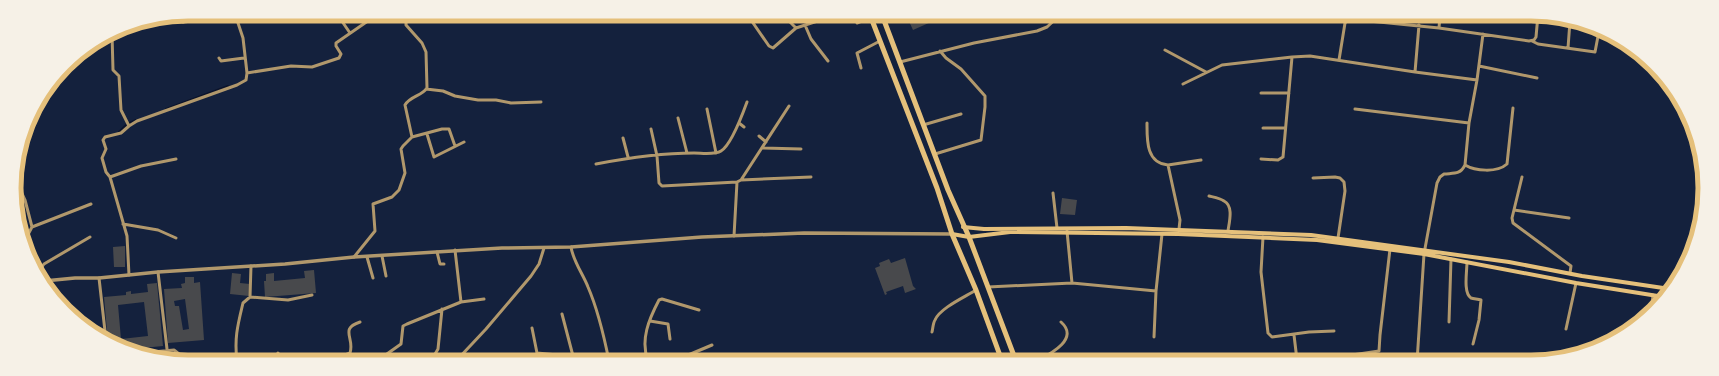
<svg xmlns="http://www.w3.org/2000/svg" width="1719" height="376" font-family="'DM Sans',sans-serif">
<style>
.lines{fill:none;stroke-linecap:round;stroke-linejoin:round}
.stream{stroke:#0b132b;stroke-width:2}
.building{fill:#48494c;fill-rule:evenodd}
.minor{stroke:#b1986c;stroke-width:3}
.tertiary{stroke:#b1986c;stroke-width:3.5}
.secondary{stroke:#e5c07b;stroke-width:4}
.trunk{stroke:#e5c07b;stroke-width:5}
.rim{fill:none;stroke:#e5c07b;stroke-width:5}
</style>
<rect width="100%" height="100%" fill="#14213d"/>
<g class="lines">
<!-- stream -->
<path class="stream" d="M166 109 228 86
M119 132 127 124 136 120"/>
</g>
<!-- building -->
<path class="building" d="M906 15H939L940 18 913 30Z
M1062 198 1077 200 1075 215 1060 214Z
M125 246V267H114L113 247Z
M905 258 913 286 916 289 905 293 903 286 886 292 887 294 885 295 875 268 880 266 879 263 889 259 891 263Z
M314 270 316 293 265 297 264 281H266V274L274 273V281L305 278 304 271Z
M232 273 241 274 240 283 250 284 249 296 230 294Z
M185 277H194V283L200 282 204 340 168 343 164 289 182 288 181 284 185 283ZM185 299 189 329 183 330 179 306H175L174 301Z
M157 283 163 346 142 348V352H138L108 342 104 297 126 295V292L131 291V294L148 292 147 284ZM144 302 148 336 121 339 118 305Z
M1076 355 1079 361H1070L1069 358Z"/>
<g class="lines">
<!-- minor -->
<path class="minor" d="M337 14 350 33
M742 15 751 20 769 46 773 48 796 28 836 15
M783 15 796 28
M183 22 207 14
M857 23 871 17
M805 25 811 39 828 61
M1439 28 1440 15
M112 34 113 70 119 76 121 110 129 126 121 133 105 137 103 140 106 149 102 158 106 172 110 177 127 236 129 275
M1532 41 1538 44 1595 52 1599 31
M1568 48 1570 21
M1165 50 1206 72
M219 58 221 61 244 58
M1339 60 1345 23 1349 19 1439 28 1529 41 1534 40 1536 37 1538 15
M900 62 974 43 1037 31 1047 27 1060 15
M1479 66 1537 78
M861 68 857 53 880 41
M1415 72 1419 25
M247 73 291 66 312 67 339 58 341 54 336 46V43L378 14
M1477 80 1483 34
M1183 84 1222 65 1292 57
M426 89 443 91 455 96 478 100H496L511 103 541 102
M1261 93H1289
M42 97C53 97 59 79 63 71
M707 109 716 153
M1355 109 1469 123 1465 165C1460 175 1454 173 1444 174L1440 177 1437 183 1424 254 1417 362
M678 118 687 153
M739 123 744 127
M1147 123C1147 140 1146 163 1168 165
M923 125 961 114
M129 126 137 121 237 85 246 80 247 73 243 38 235 14
M1263 128H1285
M651 129 657 156 659 183 662 186 737 182
M427 134 434 157 464 142
M759 136 766 142
M412 137 442 129H449L455 146
M623 138 628 157
M763 148 801 149
M935 154 981 140 985 107V96L961 69 946 58 940 51
M1261 159 1278 160 1283 157 1292 57 1310 56 1415 72 1477 80 1469 123
M596 164C627 158 662 153 694 153 702 153 715 155 721 151 731 145 743 113 747 102
M1465 165C1475 171 1497 173 1507 164L1513 108
M110 177 141 166 176 159
M1522 177 1512 218 1513 223 1571 266 1570 273
M15 178 25 200 32 227 91 204
M1313 178 1335 177 1340 178 1344 182 1345 191 1338 238
M741 180 811 177
M1053 193 1057 228
M1209 196C1213 197 1220 198 1224 201 1234 206 1229 223 1228 231
M1514 210 1569 218
M123 224 158 230 176 238
M1179 229 1180 220 1168 165 1201 160
M1067 231 1072 283
M734 236 737 182 741 180 789 106
M1263 237 1261 272 1268 333 1272 337 1309 332 1334 331
M23 244 32 227
M571 247C573 261 583 274 588 287 598 310 604 336 609 361
M455 250 461 302
M437 252 440 264H444
M382 256 386 276
M354 257 375 231 373 204 392 197 399 190 405 173 401 149 403 146 412 137 405 105C410 96 422 96 427 88L426 52 422 43 406 25V20L412 14
M367 257 373 278
M1467 262C1467 271 1463 293 1471 298 1474 299 1478 299 1481 300L1479 320 1473 344
M39 271 44 264 90 237
M158 272 167 349
M99 278 106 340
M988 287 1072 283 1156 291
M250 297 251 266
M1651 313 1653 295
M562 314 573 356
M650 321 668 324 670 339
M1449 322 1451 259
M532 328 537 353 609 360
M1566 329 1576 283
M932 332C933 328 933 323 935 320 940 308 965 297 976 290
M1294 335 1297 360
M1154 337 1156 291 1162 234
M142 353 174 350 179 354 180 361
M350 353 351 361
M237 361C234 338 238 324 243 303L250 297 288 300 312 295
M274 361 278 353
M330 361 350 353C355 338 339 329 360 322
M377 361 401 344 403 326 407 324 461 302 484 299
M431 361 438 349 442 309
M456 361 486 329 531 276 539 264 544 248
M537 361V353
M648 361C640 340 649 319 659 300L662 299 699 310
M674 361 712 345
M1037 361C1050 354 1080 339 1061 322
M1353 361 1352 355 1379 351 1380 335 1390 249"/>
<!-- tertiary -->
<path class="tertiary" d="M44 281 75 278H99L158 272 285 264 354 257 502 248 571 247 702 237 804 233 952 234"/>
<!-- secondary -->
<path class="secondary" d="M963 227 984 229 1126 228 1311 235 1509 262 1582 276 1670 289
M952 234 969 237 1010 232 1178 234 1317 240 1424 254 1576 283 1664 297"/>
<!-- trunk -->
<path class="trunk" d="M870 15 937 188 952 234 976 290 1002 361
M882 15 948 190 969 237 1016 361"/>
</g>
<!-- crop -->
<path d="M0 0H1719V376H0ZM188 21H1531A167 167 0 0 1 1698 188V188A167 167 0 0 1 1531 355H188A167 167 0 0 1 21 188V188A167 167 0 0 1 188 21Z" fill="#f6f1e7" fill-rule="evenodd"/>
<path class="rim" d="M188 21H1531A167 167 0 0 1 1698 188V188A167 167 0 0 1 1531 355H188A167 167 0 0 1 21 188V188A167 167 0 0 1 188 21Z"/>
</svg>
